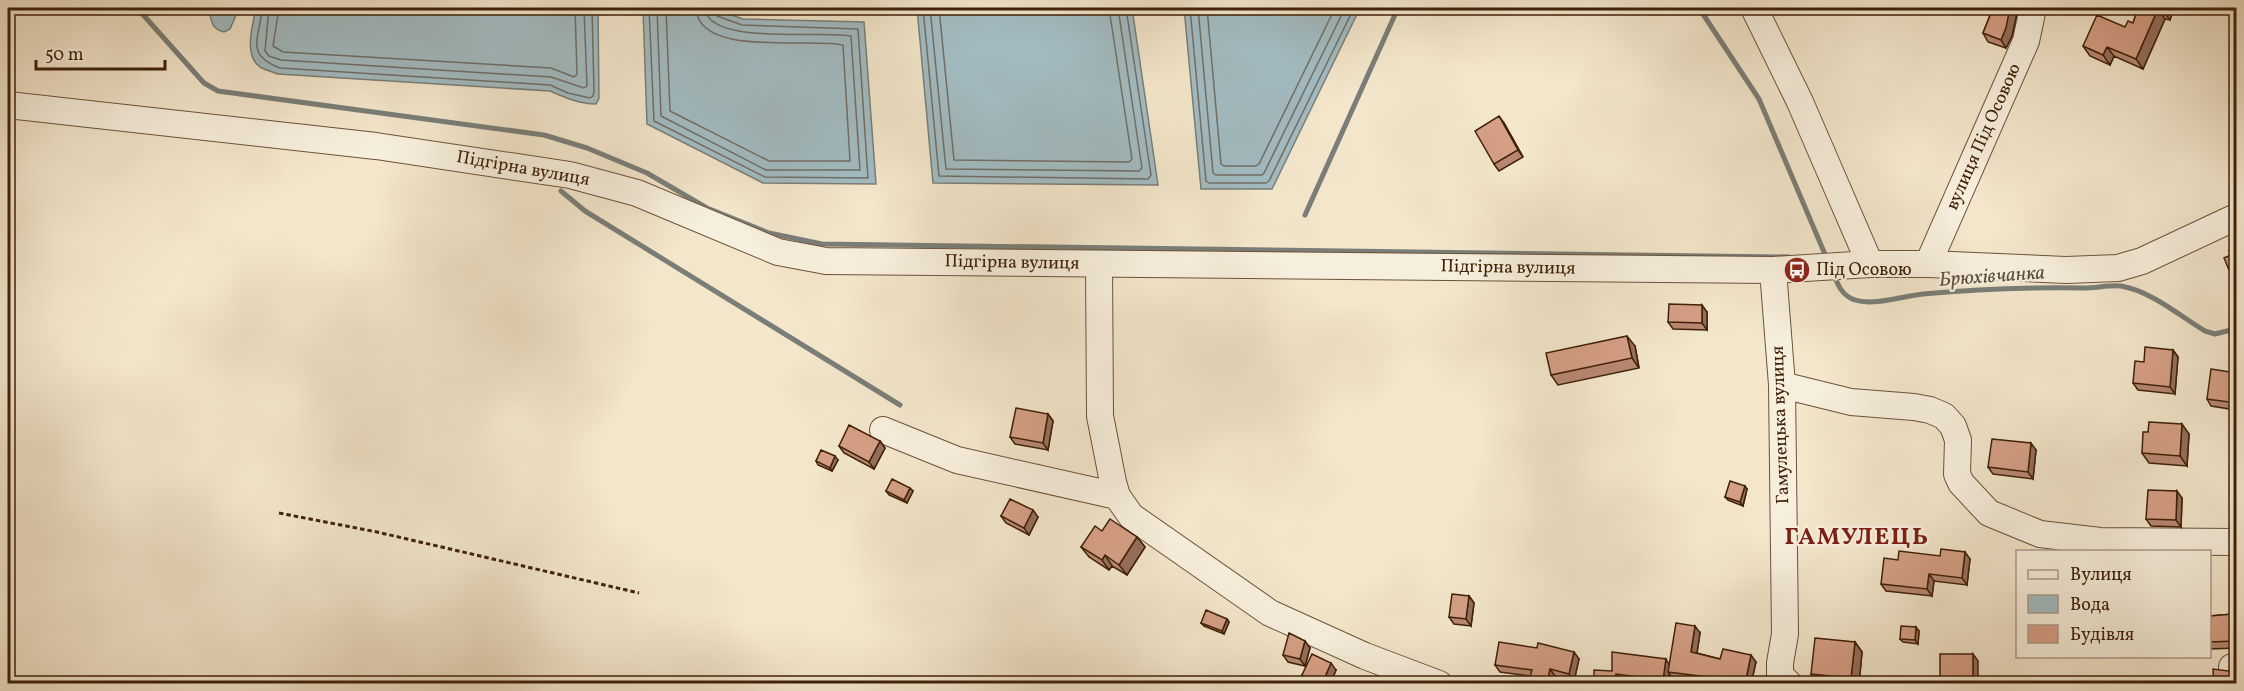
<svg xmlns="http://www.w3.org/2000/svg" width="2244" height="691" font-family="Vollkorn,serif">
<style>
.water{fill:#a2bcc3;stroke:#7a7e78;stroke-width:1.5}
.lines{fill:none;stroke-linecap:round;stroke-linejoin:round}
.shore{stroke:#706e66;stroke-width:1.5}
.stream{stroke:#7a7e78;stroke-width:5}
.minor-casing{stroke:#6c5239;stroke-width:28}
.path{stroke:#3f2008;stroke-width:3;stroke-dasharray:4.5 3;stroke-linecap:butt}
.minor{stroke:#f7efdd;stroke-width:26}
.wall{fill:#b78972;stroke:#3f2008;stroke-width:1.5}
.shaded-wall{fill:#956f5d;stroke:#3f2008;stroke-width:1.5}
.building{fill:#d59f85;stroke:#3f2008;stroke-width:1.5}
.labels{text-anchor:middle;dominant-baseline:central;stroke-width:4.5;stroke-linejoin:round;paint-order:stroke}
.street-label{font-size:18px;fill:#3f2008;stroke:#f7efdd}
.poi-label{font-size:18px;fill:#3f2008;stroke:#f7efdd;text-anchor:start}
.water-label{font-size:20px;font-style:italic;fill:#5d4f40;stroke:#f7efdd}
.district-label{font-size:24px;font-weight:bold;letter-spacing:1.5px;fill:#7a1f14;stroke:#f7efdd}
</style>
<rect width="100%" height="100%" fill="#f3e6cb"/>
<filter id="stains"><feTurbulence type="fractalNoise" baseFrequency=".00333" numOctaves="4"/><feColorMatrix values="0 0 0 0 .2 0 0 0 0 .09 0 0 0 0 .02 0 0 0 .5 -.17"/></filter>
<radialGradient id="worn" r=".72"><stop offset=".6" stop-color="#630" stop-opacity="0"/><stop offset="1" stop-color="#630" stop-opacity=".3"/></radialGradient>
<!-- water -->
<path class="water" d="M208 8H239L230 29 224 32C210 29 212 19 208 8Z
M256 8H598L599 98 596 104C579 104 564 97 550 91L278 74C273 72 265 70 260 67 243 55 253 24 256 8Z
M643 8H712L743 19 864 22 876 184 763 183 647 124Z
M917 8H1132L1158 185 933 183Z
M1184 8H1360L1272 189H1201Z"/>
<g class="lines">
<!-- shore -->
<path class="shore" d="M262 8C260 38 244 54 280 68L550 85 568 93 590 98 593 96 594 91 592 8
M269 8 265 51 269 56 281 60 551 77 584 88 587 86 584 8
M279 8 273 46 283 52 551 68 574 77 577 74 575 8
M649 8 654 121 765 177 868 178 858 29 742 25 717 16 713 8
M657 8 661 116 766 170H860L851 36C824 30 707 46 705 8
M666 8 670 111 769 161H850L843 45C810 37 698 58 696 8
M923 8 939 176 1148 179 1151 175 1126 8
M930 8 946 169 1139 171 1142 168 1118 8
M939 8 954 160 1129 162 1132 159 1109 8
M1190 8 1206 181 1209 183H1266L1269 181 1354 8
M1198 8 1213 173 1216 175H1262L1264 173 1345 8
M1207 8 1221 164 1224 166H1256L1259 164 1335 8"/>
<!-- stream -->
<path class="stream" d="M137 8 204 83 218 91 544 135 587 148 647 173 707 208 769 233 822 244 1789 257
M1699 8 1759 99 1827 259
M561 191 585 211 900 405
M1305 215 1398 8
M1833 273C1838 285 1842 296 1855 300 1873 306 1904 296 1923 294 1977 289 2030 287 2084 288 2096 288 2109 285 2121 286 2151 291 2180 316 2205 331L2215 334 2231 330 2236 334"/>
<defs>
<path id="minor" d="M1754 8 1800 102 1870 264
M8 105 376 146 570 175 637 193 778 252 826 261 1773 270 1870 264H1928L2066 270 2118 268 2142 261 2236 217
M1099 264 1100 416 1113 482 1117 496 1131 516 1270 613 1365 656 1439 684
M1928 264 2026 41 2033 8
M1773 270 1782 385 1785 634 1780 663V675L1789 684
M1782 385 1851 402 1914 407 1930 410 1944 416 1953 426 1958 440 1957 474 1961 483 1989 513 2040 534 2100 541 2236 542
M883 430 957 460 1117 496
M2232 667 2236 666"/>
</defs>
<!-- minor casing -->
<use href="#minor" class="minor-casing"/>
<!-- path -->
<path class="path" d="M279 513 377 532 639 593"/>
<!-- minor -->
<use href="#minor" class="minor"/>
</g>
<!-- wall -->
<path class="wall" d="M1993 8H2018L2012 36 2006 48 1988 42 1983 33Z
M2138 8H2174L2170 20 2165 19 2143 69 2114 56 2110 65 2090 56 2083 46 2133 23Z
M1504 123 1523 157 1499 171 1494 164Z
M1707 312V330L1673 329 1668 322Z
M1635 346 1639 368 1558 385 1551 375Z
M2173 350 2178 357 2175 394 2138 390 2133 383 2144 362Z
M2236 373V410L2211 406 2207 399Z
M1048 414 1053 421 1048 450 1015 444 1010 437Z
M2148 432 2189 434 2187 466 2149 463 2142 453Z
M880 441 885 448 874 469 844 453 839 446Z
M2036 450 2033 479 1993 474 1988 467Z
M838 460 832 471 818 465 816 461Z
M1747 489 1743 506 1728 500 1725 497Z
M886 491H913L907 503 889 495Z
M2182 498 2181 527 2151 526 2146 519Z
M1001 516 1038 517 1029 535 1006 523Z
M1102 531 1137 537 1145 547 1127 575 1112 566 1109 570 1089 557 1081 547Z
M1970 559 1967 585 1934 581 1932 596 1886 591 1881 584 1898 560Z
M1469 596 1474 603 1471 626 1454 624 1449 617Z
M2233 614 2236 619V648L2210 649V616Z
M1227 619 1229 622 1224 634 1204 626 1201 623Z
M1919 631 1918 644 1903 642 1900 639Z
M1700 633 1697 653 1720 659 1756 662 1751 684H1706L1673 679 1669 673 1668 684H1645L1620 680V684H1594L1612 671 1670 665Z
M1855 642 1862 652 1859 684H1818L1811 674Z
M1310 648 1305 666 1288 662 1283 655Z
M1579 659 1574 681 1555 676 1553 684H1531L1529 681 1530 676 1500 672 1495 665Z
M1336 670 1330 684H1311L1307 682 1302 675Z"/>
<!-- shaded-wall -->
<path class="shaded-wall" d="M2010 8H2018L2012 36 2006 48 2001 40Z
M2164 8H2174L2170 20 2163 11Z
M2158 9 2165 19 2143 69 2136 59Z
M2107 47 2114 56 2110 65 2103 55Z
M1499 116 1504 123 1523 157 1518 150Z
M1702 305 1707 312V330L1702 323Z
M1627 336 1635 346 1639 368 1632 358Z
M2173 350 2178 357 2175 394 2170 387Z
M1048 414 1053 421 1048 450 1043 443Z
M2182 424 2189 434 2187 466 2180 456Z
M880 441 885 448 874 469 869 462Z
M2031 443 2036 450 2033 479 2028 472Z
M835 456 838 460 832 471 830 468Z
M1745 486 1747 489 1743 506 1740 502Z
M910 488 913 491 907 503 904 500Z
M2177 491 2182 498 2181 527 2176 520Z
M1033 510 1038 517 1029 535 1024 528Z
M1137 537 1145 547 1127 575 1119 565Z
M1965 552 1970 559 1967 585 1962 578Z
M1105 555 1112 566 1109 570 1102 560Z
M1929 574 1934 581 1932 596 1927 589Z
M1469 596 1474 603 1471 626 1466 619Z
M2233 614 2236 619V643L2235 641Z
M1227 619 1229 622 1224 634 1222 631Z
M1695 626 1700 633 1696 659 1691 652Z
M1916 627 1919 631 1918 644 1915 640Z
M1305 641 1310 648 1305 666 1300 659Z
M1855 642 1862 652 1859 684H1855L1851 678Z
M1574 652 1579 659 1574 681 1569 674Z
M1973 654 1978 661V684H1973Z
M1751 655 1756 662 1751 684H1745Z
M1666 659 1670 666 1668 684H1666L1663 680Z
M1331 663 1336 670 1330 684H1322Z
M1550 669 1555 676 1553 684H1547Z
M1616 674 1620 680V684H1615Z"/>
<!-- building -->
<path class="building" d="M1993 8H2010L2006 28 2001 40 1983 33Z
M2138 8H2164L2163 11 2158 9 2136 59 2107 47 2103 55 2083 46 2097 15 2125 27 2128 21 2133 23Z
M1499 116 1518 150 1494 164 1475 131Z
M2236 247V281L2234 282 2224 258 2231 255 2229 250Z
M1669 304 1702 305V323L1668 322Z
M1627 336 1632 358 1551 375 1546 353Z
M2145 347 2173 350 2170 387 2133 383 2135 361 2144 362Z
M2211 369 2236 373V403L2207 399Z
M1016 408 1048 414 1043 443 1010 437Z
M2149 422 2182 424 2180 456 2142 453 2143 432H2148Z
M849 425 880 441 869 462 839 446Z
M1992 439 2031 443 2028 472 1988 467Z
M821 450 835 456 830 468 816 461Z
M892 479 910 488 904 500 886 491Z
M1730 481 1745 486 1740 502 1725 497Z
M2148 490 2177 491 2176 520 2146 519Z
M1010 499 1033 510 1024 528 1001 516Z
M1110 519 1137 537 1119 565 1105 555 1102 560 1081 547 1095 526 1102 531Z
M1941 549 1965 552 1962 578 1929 574 1927 589 1881 584 1884 558 1898 560 1899 551 1940 556Z
M1452 594 1469 596 1466 619 1449 617Z
M1206 610 1227 619 1222 631 1201 623Z
M2233 614 2235 641 2210 642V616Z
M1676 623 1695 626 1691 652 1720 659 1723 649 1751 655 1745 684H1706L1707 677 1668 672Z
M1901 626 1916 627 1915 640 1900 639Z
M1289 633 1305 641 1300 659 1283 655Z
M1815 638 1855 642 1851 678 1811 674Z
M1499 642 1537 648 1538 643 1574 652 1569 674 1550 669 1547 684H1540L1529 681 1532 670 1495 665Z
M1612 652 1666 659 1663 680 1616 674 1615 684H1594V670L1612 671Z
M1312 654 1331 663 1322 684 1302 675Z
M1940 654H1973V684H1940Z
M2236 668V684H2214L2213 669 2228 671Z"/>
<!-- icons -->
<defs>
<symbol id="bus-disc" viewBox="-11 -11 22 22"><circle r="9.5" fill="#8f2418" stroke="#f7efdd"/><path d="M-5-6H5V4H4V6H2V4H-2V6H-4V4H-5ZM-3.5-4V0h7V-4ZM-3.5 1.2v1.5H-2V1.2ZM2 1.2v1.5H3.5V1.2Z" fill="#fff"/></symbol>
</defs>
<g fill-rule="evenodd">
<use href="#bus-disc" x="1782" y="255" width="30" height="30"/>
</g>
<g class="labels">
<!-- street labels -->
<g class="street-label">
<text transform="translate(1984 137) rotate(-66)">вулиця Під Осовою</text>
<text transform="translate(523 169) rotate(10)">Підгірна вулиця</text>
<text transform="translate(1012 263) rotate(1)">Підгірна вулиця</text>
<text transform="translate(1508 268) rotate(1)">Підгірна вулиця</text>
<text transform="translate(1781 425) rotate(-92)">Гамулецька вулиця</text>
</g>
<!-- poi labels -->
<g class="poi-label">
<text x="1816" y="270">Під Осовою</text>
</g>
<!-- water labels -->
<g class="water-label">
<text transform="translate(1992 277) rotate(-4)">Брюхівчанка</text>
</g>
<!-- district labels -->
<g class="district-label">
<text x="1857" y="538">ГАМУЛЕЦЬ</text>
</g>
</g>
<!-- margin -->
<rect width="2244" height="691" fill="none" stroke="#f3e6cb" stroke-width="30"/>
<rect x="9" y="9" width="2226" height="673" fill="none" stroke="#3f2008" stroke-width="3"/>
<rect x="15" y="15" width="2214" height="661" fill="none" stroke="#3f2008" stroke-width="1.5"/>
<!-- legend -->
<rect x="2016" y="550" width="195" height="108" fill="#f7efdd" stroke="#ad9c88" stroke-width="1.5"/>
<rect x="2028" y="570" width="30" height="9" fill="#f7efdd" stroke="#ad9c88" stroke-width="1.5"/>
<text x="2070" y="580" font-size="18" fill="#3f2008">Вулиця</text>
<rect x="2028" y="595" width="30" height="18" fill="#a2bcc3" stroke="#ad9c88" stroke-width="1.5"/>
<text x="2070" y="610" font-size="18" fill="#3f2008">Вода</text>
<rect x="2028" y="625" width="30" height="18" fill="#d59f85" stroke="#ad9c88" stroke-width="1.5"/>
<text x="2070" y="640" font-size="18" fill="#3f2008">Будівля</text>
<!-- scale -->
<path d="M36 60v9h129v-9" fill="none" stroke="#3f2008" stroke-width="3"/>
<text x="45" y="60" font-size="18" fill="#3f2008" stroke="#f7efdd" stroke-width="4.5" paint-order="stroke">50 m</text>
<rect width="100%" height="100%" filter="url(#stains)"/>
<rect width="100%" height="100%" fill="url(#worn)"/>
</svg>
